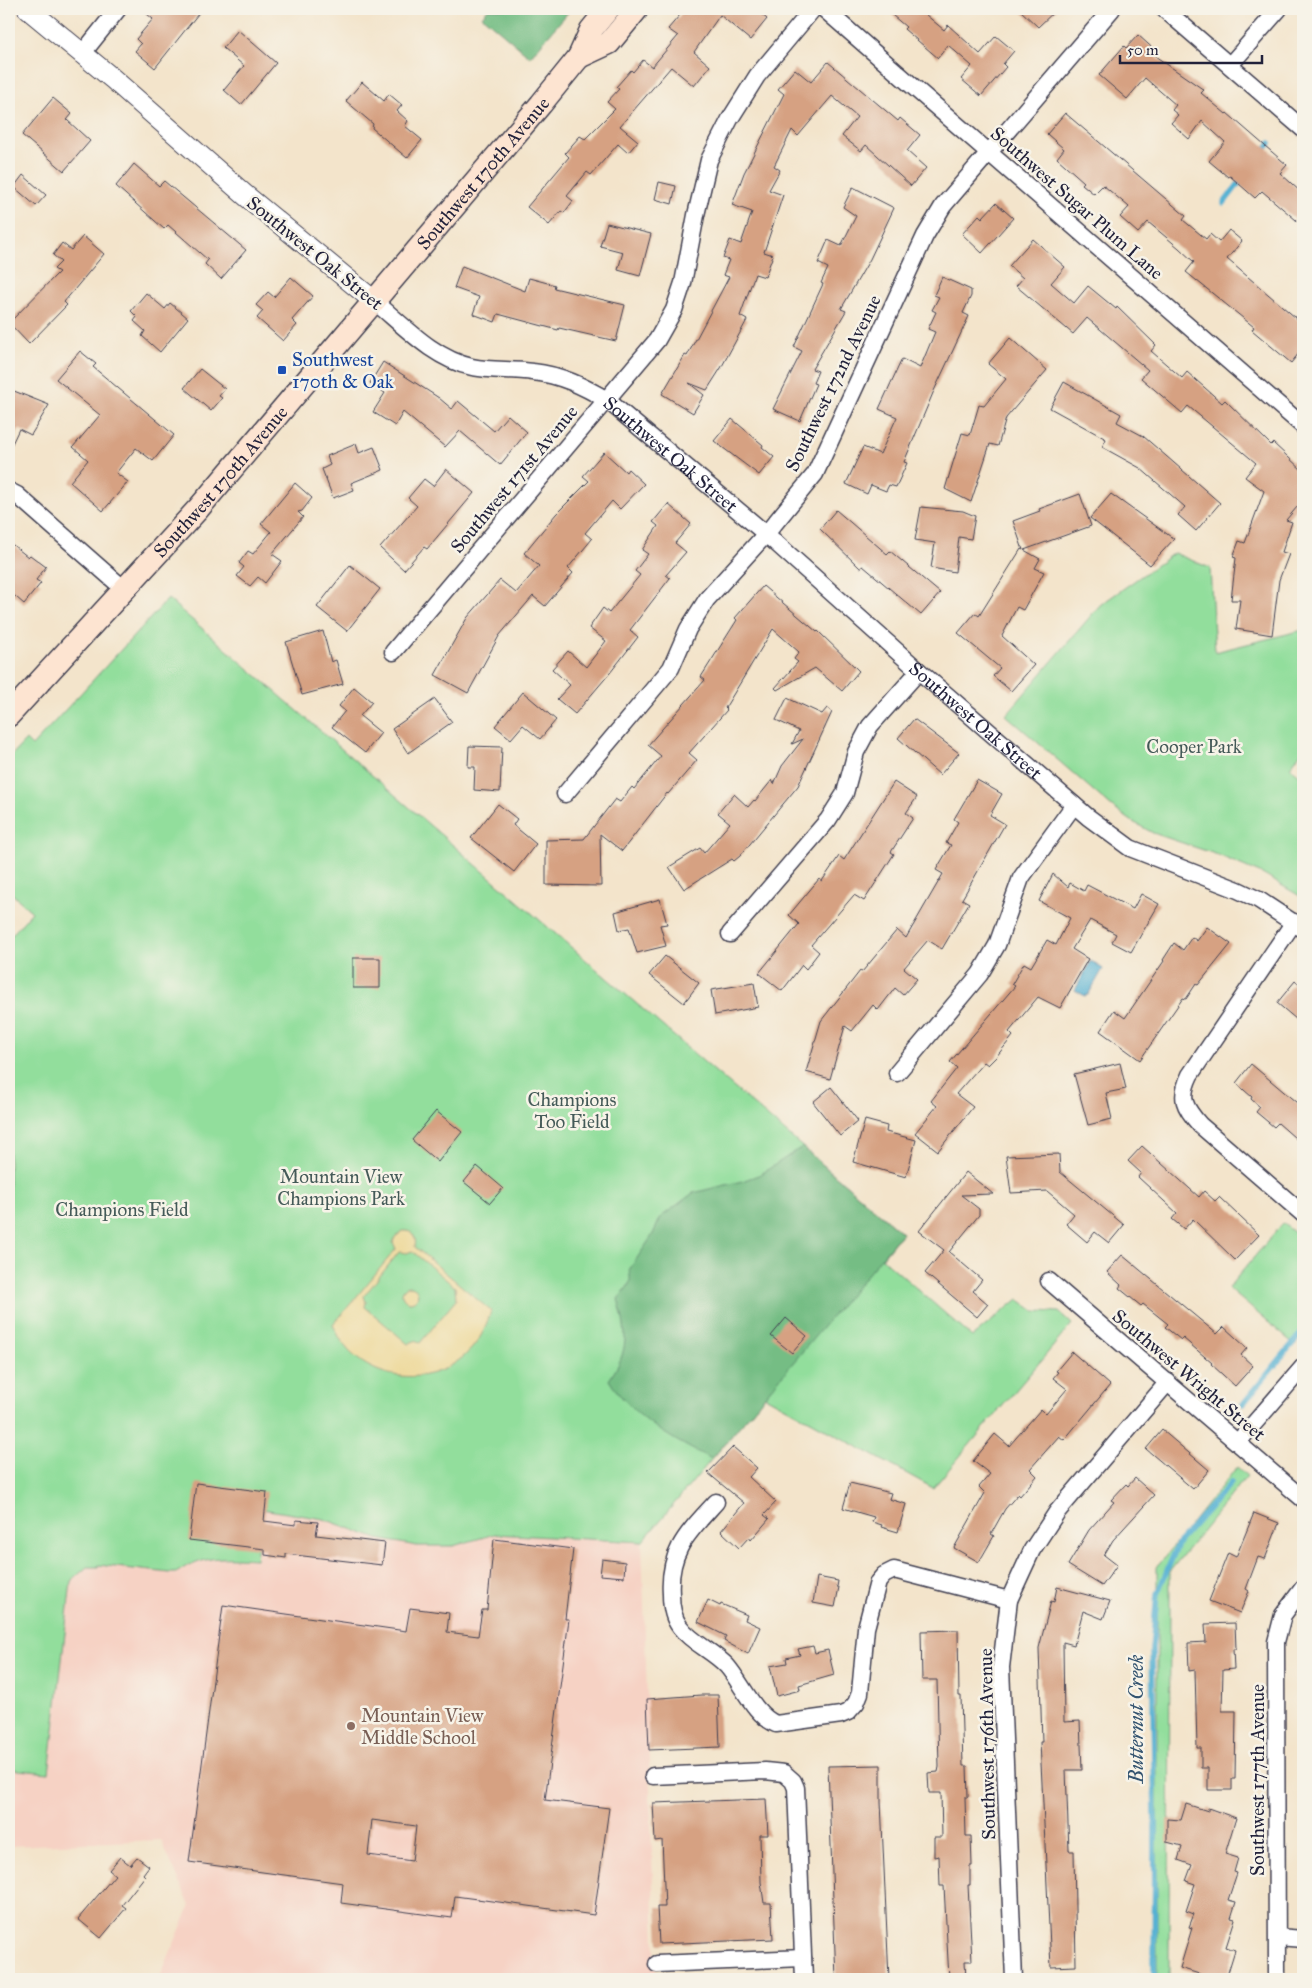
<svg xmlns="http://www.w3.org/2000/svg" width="1312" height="1988" font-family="'IM FELL Great Primer',serif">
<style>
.built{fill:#f6d2c4}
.green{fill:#92de9c;stroke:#5a806c}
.forest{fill:#75bd84;stroke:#4c7060}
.sand{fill:#eeda9e;stroke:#887e6c;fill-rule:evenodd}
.water{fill:#55b1d3;stroke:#3c6a87}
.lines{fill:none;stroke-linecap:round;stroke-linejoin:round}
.stream{stroke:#55b1d3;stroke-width:5.5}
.building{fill:#d6a182;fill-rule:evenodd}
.minor-casing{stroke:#413f51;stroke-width:19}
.tertiary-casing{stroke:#413f51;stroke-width:22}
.secondary-casing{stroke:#413f51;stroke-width:25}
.minor{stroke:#fff;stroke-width:16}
.tertiary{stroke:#fff;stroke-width:20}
.secondary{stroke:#fde4d1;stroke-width:22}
.transit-dot{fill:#1a4fb4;stroke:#f7f3e8;stroke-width:2}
.education-dot{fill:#8d6e63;stroke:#f7f3e8;stroke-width:2}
.labels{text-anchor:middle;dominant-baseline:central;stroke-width:5;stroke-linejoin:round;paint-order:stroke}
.street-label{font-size:19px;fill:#22223b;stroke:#f7f3e8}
.transit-label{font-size:19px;fill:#164399;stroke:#f7f3e8;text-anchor:start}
.park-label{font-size:19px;fill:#445a58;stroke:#f7f3e8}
.education-label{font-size:19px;fill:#785e54;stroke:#f7f3e8;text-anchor:start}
.water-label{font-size:20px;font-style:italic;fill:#345470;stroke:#f7f3e8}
</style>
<rect width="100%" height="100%" fill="#f7f3e8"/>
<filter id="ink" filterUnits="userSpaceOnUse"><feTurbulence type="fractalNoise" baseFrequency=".02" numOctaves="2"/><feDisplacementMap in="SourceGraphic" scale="10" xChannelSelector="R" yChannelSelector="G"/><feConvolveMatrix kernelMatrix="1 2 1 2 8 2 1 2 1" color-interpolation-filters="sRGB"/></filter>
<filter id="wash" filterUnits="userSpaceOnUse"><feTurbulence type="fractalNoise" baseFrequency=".0096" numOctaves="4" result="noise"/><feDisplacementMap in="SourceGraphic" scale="20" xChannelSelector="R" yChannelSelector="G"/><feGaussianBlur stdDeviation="1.12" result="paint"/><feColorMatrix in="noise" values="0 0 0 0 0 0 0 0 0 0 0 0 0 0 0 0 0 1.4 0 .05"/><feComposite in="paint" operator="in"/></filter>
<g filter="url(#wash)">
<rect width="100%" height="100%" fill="#f3e4cb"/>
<!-- built -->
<path class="built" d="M262 1509 324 1519 378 1539 453 1546 495 1534 642 1542 656 1979H159L190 1906 161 1840 9 1846V1769L49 1773 71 1581 82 1570 87 1567H97L98 1565 170 1573 190 1564 214 1558 256 1559Z"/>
<!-- green -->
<path class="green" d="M1174 553 1210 568 1215 652 1303 630V750L1290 767 1303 778V891L1300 896 1262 874 1218 855 1153 833 1133 822 1112 807 1006 715 1100 605Z
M168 599 902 1233 882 1258 972 1337 1018 1299 1035 1311 1059 1312 1072 1324 933 1488 765 1396 642 1542 495 1534 453 1546H417L378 1539 324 1519 262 1509 256 1559C234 1558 212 1555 192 1565L190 1564 176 1573H170L98 1565V1567H87L71 1581 49 1773 9 1769V938L32 912 9 891V758L26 740 32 746Z
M1283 1223 1303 1240V1335L1295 1345 1228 1288Z
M1237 1467 1247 1476 1170 1571 1169 1979H1157V1567Z"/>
<!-- forest -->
<path class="forest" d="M488 9H571L530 57 482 16Z
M802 1147 902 1233 712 1459C674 1441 632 1417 609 1380 630 1350 627 1333 618 1299 626 1288 633 1285 629 1270L652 1236 661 1217 693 1193 742 1181 761 1174Z"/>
<!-- sand -->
<path class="sand" d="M403 1231C413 1230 417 1237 415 1247L491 1311C487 1324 482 1337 472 1348 440 1385 383 1386 349 1351 342 1344 338 1334 333 1325L396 1249 393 1242 395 1237ZM412 1251 455 1287 456 1300 420 1343 414 1341 408 1344 365 1307 366 1302 364 1296 399 1252 407 1253Z
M402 1294a8 8 0 1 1 16 0a8 8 0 1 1-16 0Z"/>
<!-- water -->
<path class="water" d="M1091 961 1103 969 1088 995 1085 996 1075 990Z"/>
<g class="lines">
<!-- stream -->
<path class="stream" d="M1262 153 1270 143
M1224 203 1243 178
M1243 1404 1303 1331
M1154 1979 1155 1824 1152 1649 1157 1594 1179 1542 1231 1483"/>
</g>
<g id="blocks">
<!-- building -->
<path class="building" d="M141 9H202L155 68 135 51 141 44 136 39 153 19Z
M685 9H755L767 19 750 40 720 15 694 52 710 66 694 86 671 67 620 126 638 141 628 153 618 144 591 175 587 172 567 196 573 201 564 213 561 211 549 225 527 207 569 157 565 153 580 136 585 139 615 109 607 102 619 89 616 87 631 70 633 72 643 60 652 67 678 36 668 29Z
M885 9H919L944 30 948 25 980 54 996 36 1014 51 1003 64 1006 67 981 96 961 79 972 66 948 45 938 58 904 29 906 27Z
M1019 9H1057L1038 27Z
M238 30 276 63 241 105 224 90 244 66 223 48Z
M1138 35 1158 53 1155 56 1204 90 1201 93 1226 114 1227 113 1287 165 1280 173 1303 194V226L1262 191 1255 198 1230 176 1228 177 1209 161 1225 142 1202 121 1189 139 1171 123 1178 115 1172 110 1176 105 1145 78 1127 99 1099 75 1124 46 1126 48Z
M828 62 898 121 900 118 920 135 907 151 926 168 911 186 866 145 861 151 842 136 857 117 832 96 798 136 792 130 774 166 780 170 769 190 783 195 764 252 773 255 765 277 755 274 740 316 747 320 721 368 707 390 689 383 704 395 693 413 662 394 685 355 687 356 729 277 723 275 729 260 723 258 730 240 741 244 752 212 732 205 744 173 784 94 778 89 795 69 811 82Z
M362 82 384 101 389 94 402 105 397 111 408 121 405 126 422 140 407 158 372 128 373 124 346 101Z
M53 98 72 114 67 120 90 141 64 171 22 135Z
M1065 113 1186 216 1183 220 1206 239 1210 234 1219 242 1229 230 1242 241 1227 259 1303 324V348L1291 363 1252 330 1254 327 1186 272 1194 262 1179 248 1148 222 1138 233 1120 217 1129 207 1103 185 1094 194 1082 184 1084 182 1057 158 1064 149 1047 134Z
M134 164 159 186 164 181 246 250 221 279 205 264 208 260 168 225 164 229 116 186Z
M23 175 46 195 36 206 14 187Z
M659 182 676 186 672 204 655 199Z
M853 187 894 208 870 259 841 309 846 311 812 369 818 371 813 383 816 384 800 421 773 409 802 351 794 347 823 284 821 283 828 268 818 263 828 240 841 246 856 216 843 207Z
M996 203 1013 218 982 253 962 234 979 215 982 218Z
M607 223 651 234 640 276 618 270 623 252 600 246Z
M83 236 104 254 64 302 67 305 29 344 9 323 59 272 54 269 61 262 53 255 62 243 71 250Z
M1033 239 1065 267 1051 283 1074 303 1088 286 1116 309 1117 307 1156 345 1151 351 1182 378 1187 372 1222 403 1225 400 1271 445 1273 443 1303 471V500L1286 520 1292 522 1282 552 1289 554 1279 580 1272 635 1236 629 1240 600H1231L1236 558 1233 557 1239 541 1245 543 1264 491 1245 477 1256 463 1188 406 1182 413 1141 378 1148 370 1087 318 1073 334 1016 286 1023 278 1009 266Z
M462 266 525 291 529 278 555 285 554 288 625 305 616 341 559 328 558 330 498 314 495 322 473 314 479 297 454 288Z
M291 277 313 296 292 320 297 325 283 341 257 318 263 311 256 305 268 292 274 297Z
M942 277 971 290V296L963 313 969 316 933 393 904 462 907 463 896 487 889 485 886 491 871 485 867 494 846 484 863 447 880 454 897 417 879 409 902 359 920 368 935 332 928 329 936 312 932 310 939 297 934 295Z
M146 293 165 309 170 303 188 318 160 352 142 336 145 331 134 321 137 317 131 311Z
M1010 338 1047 370 1006 418 998 446 990 444 971 502 945 489 962 433 970 435 979 405 984 406 1006 379 988 364Z
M80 351 96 364 93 367 174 435 153 461 136 448 116 473 128 482 103 511 70 482 88 460 73 447 100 415 56 379Z
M383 362 439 398 452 409 458 401 494 431 508 415 527 432 500 465 460 431 445 447 403 412 395 426 373 412 385 393 370 383Z
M200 369 225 389 219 396 222 398 211 411 184 388Z
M1064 382 1121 414 1117 422 1143 436 1220 503 1196 531 1178 515 1185 507 1140 468 1102 447 1106 439 1050 408Z
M9 389 49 405 31 435 19 429 9 450Z
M732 419 763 445 762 447 774 457 759 475 714 441Z
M356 444 359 453 374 447 383 470 351 483 354 490 333 498 322 469 330 465 327 456Z
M604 452 626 472 628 469 644 484 620 509 612 501 585 533 592 539 568 568 573 573 545 606 533 596 499 636 468 693 435 675 467 618 500 580 516 593 539 566 524 553 556 514 589 481 583 476Z
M446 469 474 493 427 549 424 547 404 570 380 548 417 506 408 498 424 479 433 486Z
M295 483 312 498 302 511 298 512 303 517 272 554 282 561 265 583 258 577 250 586 237 576 244 567 239 563 248 551 253 554 271 532 261 524Z
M1080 494 1091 526 1024 550 1040 559 1035 568 1044 572 1023 610 1017 607 1002 636 1034 665 1011 691 993 676 1000 668 958 633 975 613 979 616 1021 549 1023 550 1013 521 1040 511 1039 509Z
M1111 494 1174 539 1150 565 1090 518Z
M668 504 691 524 675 543 686 552 666 575 670 578 630 630 638 637 610 673 575 714 557 699 570 685 552 669 568 651 586 667 606 641 589 628 603 608 609 613 640 575 635 571 648 554 642 550 658 526 653 522Z
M921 507 963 511 975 516 971 539 959 537 955 572 931 568 935 543 915 540Z
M836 510 887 554 890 551 940 593 921 615 863 566 860 568 820 529Z
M9 542 28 557 30 555 46 567 36 580 41 583 24 604 9 591Z
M350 565 380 589 347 631 317 607Z
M763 586 817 632 818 631 859 671 842 691 815 668 777 690 775 688 798 662 794 659 799 652 773 629 725 708 727 710 689 753 697 760 668 794 667 793 622 851 600 834 601 886 546 885V840L584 839 615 799 620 802 632 787 634 789 661 756 648 745 705 680 701 677 737 620 735 618Z
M323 631 331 662 336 660 343 684 302 695 286 642Z
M354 687 372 702 360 716 381 733 365 753 332 727 345 711 339 706Z
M523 692 556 720 540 739 523 725 511 739 495 726Z
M787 698 822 714 827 708 832 712 798 786 740 856 734 861 732 859 684 889 669 867 700 848 704 853 730 823 718 813 734 794 748 807 754 800 755 801 772 780 774 784 782 766 803 739 792 744 799 731 776 720Z
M435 699 452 722 408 753 392 729Z
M914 719 959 753 940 775 898 738Z
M469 746 502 747 500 792 474 790 475 767H468Z
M977 780 1002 794 990 815 1005 824 962 899 969 903 942 949 928 940 904 968 917 979 903 995 895 988 878 1010 873 1005 852 1031 845 1026 830 1079 806 1072 821 1021 860 971 862 972 897 930 906 938 943 874 936 870 951 845 946 843 958 822 954 819Z
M894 782 917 797 906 813 913 818 891 852 894 854 864 901 854 895 811 945 819 952 806 969 802 965 782 991 759 973 799 924 789 915 819 879 822 881 839 856 844 860Z
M498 804 517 819 513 825 536 844 514 872 471 838Z
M1053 874 1068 887 1070 883 1084 891 1087 885 1133 909 1141 894 1159 904 1131 952 1112 942 1116 934 1090 920 1072 949 1088 959 1060 1008 1038 997 1009 1032 1013 1036 996 1057 988 1065 984 1062 956 1094 973 1107 938 1151 915 1133 937 1106 931 1101 957 1068 950 1062 1015 986 1012 984 1024 963 1031 967 1047 940 1056 945 1070 918 1039 901Z
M660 899 667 924 660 925 666 946 637 953 629 928 619 930 615 912Z
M1207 927 1231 944 1198 985 1196 984 1186 999 1183 998 1140 1060 1100 1031 1114 1010 1125 1018 1164 961 1163 960 1174 943 1183 950 1192 937 1197 941Z
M665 956 699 983 684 1003 649 975Z
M353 958H380V988H353Z
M1295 981 1303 988V1025L1277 1003Z
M754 983 758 1007 715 1015 711 990Z
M1120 1063 1126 1089 1106 1093 1112 1119 1088 1125 1074 1074Z
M1251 1064 1303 1108V1145L1278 1123 1274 1127 1256 1112 1260 1107 1251 1099 1252 1097 1236 1083Z
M831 1087 858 1121 840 1136 813 1102Z
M436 1111 462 1132 438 1162 412 1140Z
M865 1120 887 1126 886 1132 916 1140 906 1177 853 1162Z
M1142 1146 1199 1197 1204 1191 1215 1201 1219 1197 1259 1235 1235 1260 1193 1219 1184 1229 1172 1219 1177 1213 1138 1177 1141 1173 1128 1161Z
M1059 1154 1060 1172 1124 1225 1109 1243 1095 1232 1087 1242 1066 1224 1074 1214 1047 1191 1011 1193 1006 1156Z
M477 1166 503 1188 490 1203 464 1182Z
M966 1172 993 1194 961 1195 979 1209V1215L949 1252 982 1280 973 1291 988 1304 977 1317 925 1273 944 1250 919 1231Z
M1122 1255 1217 1334 1224 1327 1247 1348 1241 1355 1253 1366 1235 1386 1211 1364 1212 1363 1183 1338 1181 1340 1165 1327 1168 1324 1143 1304 1141 1306 1119 1288 1121 1285 1107 1272Z
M786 1318 807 1336 792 1353 771 1336Z
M1072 1352 1110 1385 1064 1440 1059 1436 1030 1469 1037 1476 1020 1496 1018 1494 1005 1509 991 1534 994 1536 979 1562 954 1548 985 1493 979 1487 990 1474 973 1461 995 1434 1009 1446 1041 1409 1046 1414 1067 1389 1053 1378 1058 1372 1056 1371Z
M1162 1430 1209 1470 1193 1489 1146 1449Z
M733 1447 757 1468 749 1477 776 1502 764 1515 769 1519 751 1540 749 1537 739 1548 721 1531 744 1503 708 1473Z
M1135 1478 1154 1495 1113 1540 1104 1555 1117 1565 1102 1586 1068 1565 1089 1530 1114 1502 1111 1500 1126 1484 1128 1486Z
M196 1483 267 1492 264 1521 296 1525V1520L318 1522 316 1535 385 1543 382 1565 286 1554V1558L265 1555V1549L189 1540Z
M850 1483 891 1493 889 1499 906 1504 898 1532 881 1527 882 1525 872 1522 874 1517 843 1508Z
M1254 1513 1279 1523 1265 1559 1258 1557 1246 1589 1249 1591 1240 1613 1209 1601 1228 1553 1236 1557Z
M494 1539 573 1549 565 1619H569L545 1800 609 1808 594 1915 455 1896 452 1918 341 1903 343 1883 189 1862 223 1605 406 1631 410 1608 449 1613 447 1632 478 1636 482 1610H487ZM372 1820 416 1826 412 1861 368 1855Z
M602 1559 625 1562 624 1577 600 1575Z
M817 1577 838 1581 837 1587H839L835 1607 813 1603Z
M1057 1587 1110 1601 1103 1619 1083 1611 1074 1645 1063 1642 1064 1722 1080 1721 1082 1770H1066L1069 1851H1074L1076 1966 1051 1967 1040 1742H1042L1039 1648 1051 1601 1054 1602Z
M708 1600 720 1606 721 1604 747 1615 745 1620 760 1627 748 1654 724 1641 726 1636 698 1622Z
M1235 1623 1236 1649H1233L1234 1669 1223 1670 1222 1711H1236L1235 1779H1232V1790H1208V1768H1201V1748H1197L1195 1670 1189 1671 1188 1643 1206 1642 1205 1624Z
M958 1630 959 1696H961L963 1766H967L968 1797H965L966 1836H971L972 1866H970V1885H968L972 1961H965L966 1979H949L944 1886H940L939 1856 934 1857V1837H942L941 1793H929L928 1773 938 1772 939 1767 937 1680H922L921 1631Z
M813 1646 815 1653 828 1650 834 1675 799 1685 800 1690 777 1696 770 1666 787 1663 786 1658 800 1655 798 1649Z
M701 1695H718L720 1747 649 1750 647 1699Z
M881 1765V1802L889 1979H836L828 1766Z
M766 1799 768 1835H760L761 1882 764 1903H771L773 1939 659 1944 657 1907H665L662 1840 655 1841 653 1803Z
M1186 1804 1208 1811V1808L1236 1818 1225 1854 1238 1858 1234 1872 1237 1873 1228 1900 1236 1902 1231 1918 1235 1919 1226 1947 1235 1950 1226 1979H1215L1180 1968 1192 1928 1189 1927 1194 1914 1186 1911 1195 1884 1186 1881 1192 1865 1178 1860 1182 1846 1167 1842V1819L1181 1820Z
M120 1857 130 1865 137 1857 149 1866 143 1874 145 1876 122 1905 126 1908 101 1938 78 1919 115 1875 109 1870Z"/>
</g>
</g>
<g filter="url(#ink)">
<use href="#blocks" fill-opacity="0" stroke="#413f51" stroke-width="1"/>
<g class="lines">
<defs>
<g id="minor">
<path d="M824 9 1303 426"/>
<path d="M1164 9 1303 129"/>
<path d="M82 54 118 9"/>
<path d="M1230 65 1279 9"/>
<path id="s1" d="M374 301C403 325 434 359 472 367 491 371 513 369 533 372 561 375 583 386 607 400L766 534 919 671 1088 817 1130 848 1238 890 1259 900 1303 929"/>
<path d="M9 491 17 495 125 590"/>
<path d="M393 652 657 340 674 310 683 283 696 215 709 160 730 119 757 76 813 9"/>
<path d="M565 794 671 668 688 629 707 599 766 534 815 474 925 236 943 206 1112 9"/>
<path d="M1294 922 1190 1075C1179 1098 1184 1107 1200 1125L1303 1214"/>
<path d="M730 934 828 820 845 793 856 752 870 726 919 671"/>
<path d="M897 1073 980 974 997 945 1021 878 1074 805"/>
<path d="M1049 1281 1303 1499"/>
<path d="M1238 1442 1303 1367"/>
<path d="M716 1502C689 1532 668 1550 671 1594 671 1605 673 1618 680 1627 692 1643 713 1651 727 1666 742 1683 754 1715 776 1724L841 1715 848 1712 856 1703 860 1693 866 1628 878 1582 884 1575 894 1570 1009 1600"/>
<path d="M653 1776 765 1771 784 1773 793 1781 796 1788 804 1979"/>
<path d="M1278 1937 1303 1939"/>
<path d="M657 1964 803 1958"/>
<path d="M1014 1979 1001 1667 1009 1600 1032 1550 1057 1512 1168 1382"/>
<path d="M1277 1979 1276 1642 1283 1615 1303 1588"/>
</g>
<path id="tertiary" d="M28 9 113 79 245 195 374 301"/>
<g id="secondary">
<path d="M579 57 609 43 637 9"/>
<path id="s2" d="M9 715 198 509 541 104 579 57 591 30 608 9"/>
</g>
</defs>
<!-- minor casing -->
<use href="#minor" class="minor-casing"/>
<!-- tertiary casing -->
<use href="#tertiary" class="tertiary-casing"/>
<!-- secondary casing -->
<use href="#secondary" class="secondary-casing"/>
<!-- minor -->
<use href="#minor" class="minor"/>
<!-- tertiary -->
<use href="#tertiary" class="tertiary"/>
<!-- secondary -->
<use href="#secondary" class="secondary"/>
</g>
</g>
<!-- markers -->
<rect class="transit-dot" x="277" y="365" width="10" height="10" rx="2.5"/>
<circle class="education-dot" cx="351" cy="1726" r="5"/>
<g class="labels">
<!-- street labels -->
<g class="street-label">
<text stroke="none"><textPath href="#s2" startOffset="720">Southwest 170th Avenue</textPath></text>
<text transform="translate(1077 203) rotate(41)">Southwest Sugar Plum Lane</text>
<text transform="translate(315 253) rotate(39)">Southwest Oak Street</text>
<text transform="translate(833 383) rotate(-64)">Southwest 172nd Avenue</text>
<text stroke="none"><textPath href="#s1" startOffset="344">Southwest Oak Street</textPath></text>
<text transform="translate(514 479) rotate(-50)">Southwest 171st Avenue</text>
<text stroke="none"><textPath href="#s2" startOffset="315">Southwest 170th Avenue</textPath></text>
<text stroke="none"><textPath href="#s1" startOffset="749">Southwest Oak Street</textPath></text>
<text transform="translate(1189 1375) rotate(40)">Southwest Wright Street</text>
<text transform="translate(987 1744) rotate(-91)">Southwest 176th Avenue</text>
<text transform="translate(1257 1780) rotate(-90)">Southwest 177th Avenue</text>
</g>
<!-- transit labels -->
<g class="transit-label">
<text x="292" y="359">Southwest<tspan x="292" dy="22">170th &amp; Oak</tspan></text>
</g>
<!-- park labels -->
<g class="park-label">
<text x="1194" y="746">Cooper Park</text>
<text x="572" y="1099">Champions<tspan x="572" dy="22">Too Field</tspan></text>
<text x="341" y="1176">Mountain View<tspan x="341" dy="22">Champions Park</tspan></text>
<text x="122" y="1209">Champions Field</text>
</g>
<!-- education labels -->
<g class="education-label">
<text x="361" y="1715">Mountain View<tspan x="361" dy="22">Middle School</tspan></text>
</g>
<!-- water labels -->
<g class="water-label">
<text transform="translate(1136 1719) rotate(-90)">Butternut Creek</text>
</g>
</g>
<!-- margin -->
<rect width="1312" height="1988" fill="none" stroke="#f7f3e8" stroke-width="30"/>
<!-- scale -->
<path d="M1120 55v8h142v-8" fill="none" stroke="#22223b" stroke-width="2.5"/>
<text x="1127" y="55" font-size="15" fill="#22223b" stroke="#f7f3e8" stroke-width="4" paint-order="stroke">50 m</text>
</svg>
